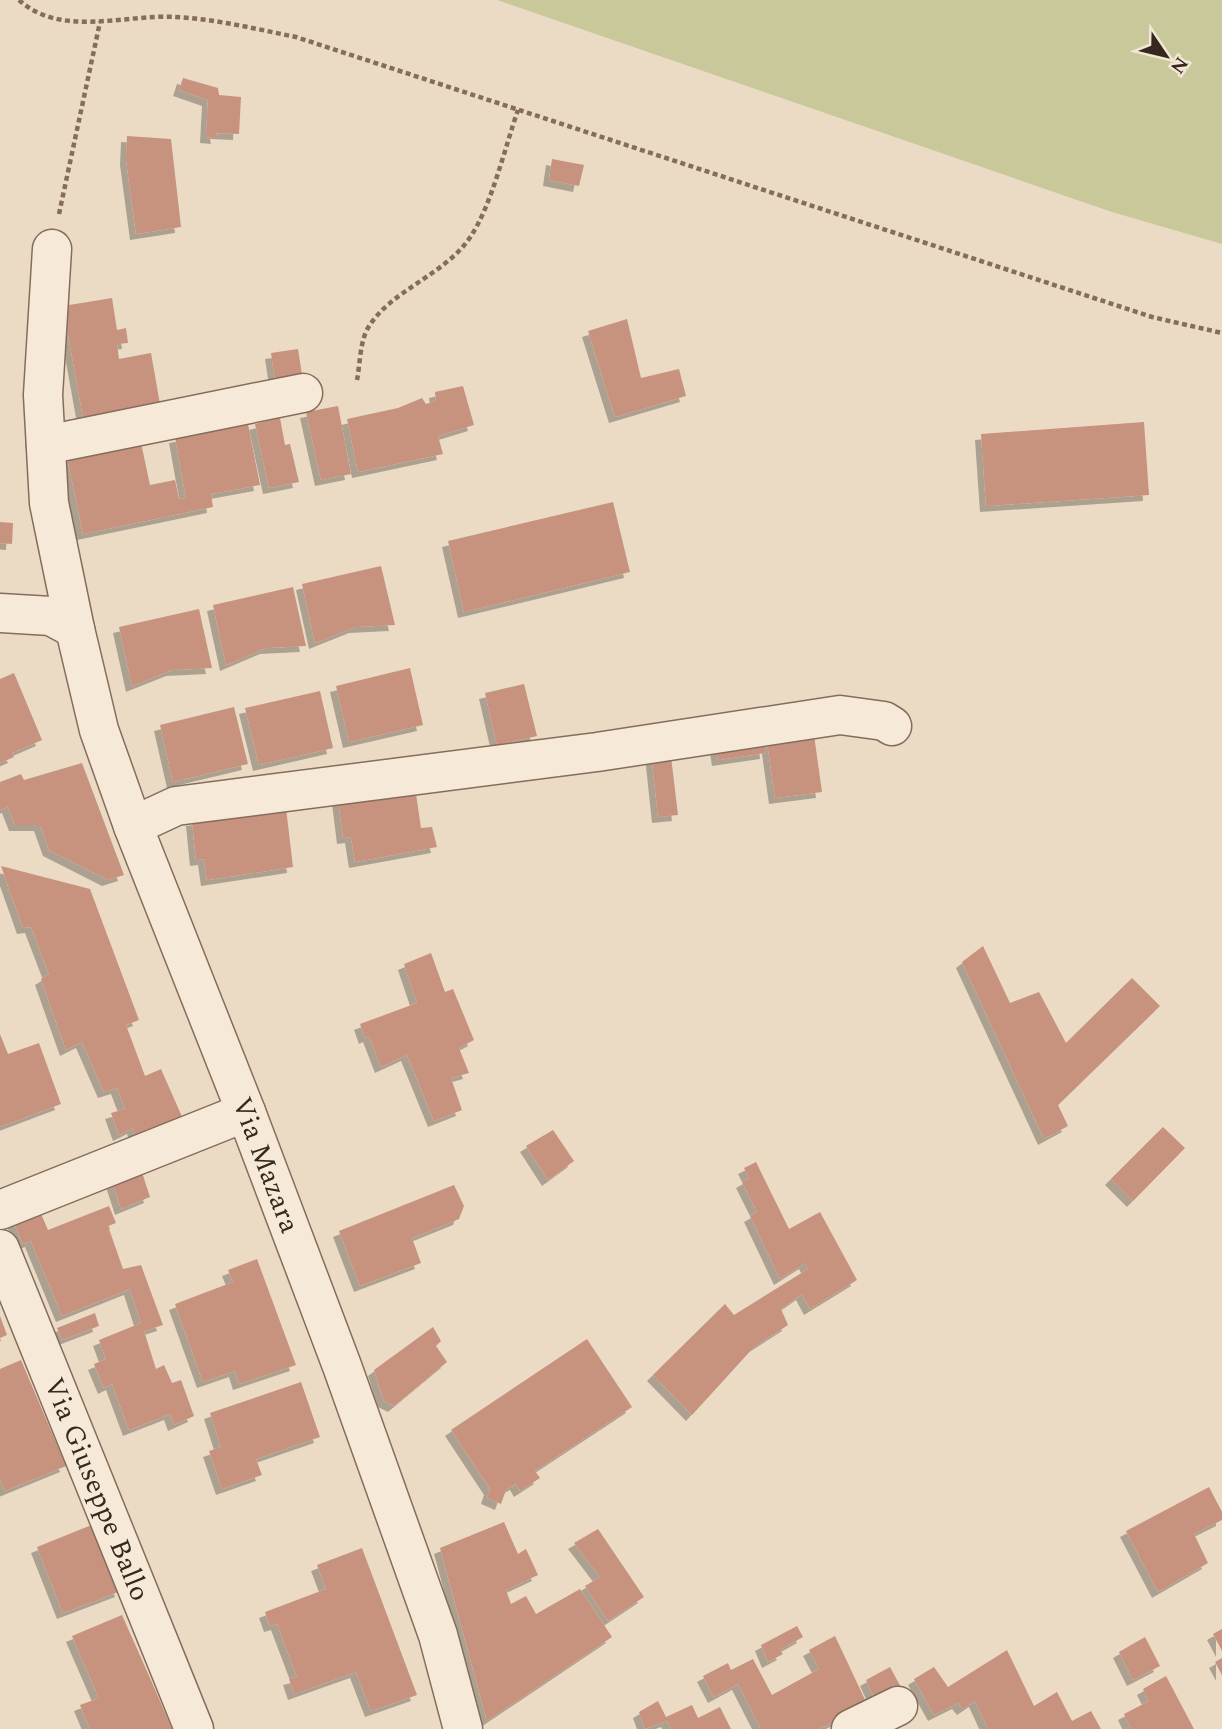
<svg xmlns="http://www.w3.org/2000/svg" width="1222" height="1729" font-family="Spectral,serif">
<style>
.green{fill:#c9c89a}
.building{fill:#c7927e;filter:url(#shadow)}
.lines{fill:none;stroke-linecap:round;stroke-linejoin:round}
.minor-casing{stroke:#856c5c;stroke-width:41}
.path{stroke:#856c5c;stroke-width:4.5;stroke-dasharray:5 3.5;stroke-linecap:butt}
.minor{stroke:#f7e9d8;stroke-width:38}
.labels{text-anchor:middle;dominant-baseline:central;stroke-width:5;stroke-linejoin:round;paint-order:stroke}
.street-label{font-size:28px;fill:#36271f;stroke:#f3e6d4}
</style>
<defs>
<filter id="shadow"><feDropShadow dx="-6" dy="6" stdDeviation="0" flood-color="#0004"/></filter>
</defs>
<rect width="100%" height="100%" fill="#ebdbc5"/>
<!-- green -->
<path class="green" d="M497 0H1222V244L1112 212Z"/>
<!-- building -->
<path class="building" d="M183 78 218 88 219 95 241 97 239 134 216 133 217 138 206 137 208 100 179 90Z
M127 136 171 139 181 227 136 234 126 159Z
M552 159 584 165 579 186 549 180Z
M112 298 117 330 126 328 128 343 117 344 119 359 151 353 161 410 84 423 63 306Z
M627 319 641 378 679 369 686 396 615 417 588 331Z
M298 349 303 381 276 386 271 353Z
M463 386 474 425 438 436 443 454 358 472 347 419 398 408 422 398 426 404 436 401 435 392Z
M338 406 351 474 321 480 306 412Z
M280 418 285 445 290 444 299 482 269 488 255 424Z
M1144 422 1149 495 986 506 981 434Z
M248 424 260 485 211 494 213 507 83 534 67 457 141 443 150 485 175 480 179 499 186 498 175 437Z
M613 502 630 572 464 612 448 541Z
M0 522 13 523 12 544 0 543Z
M381 566 395 625 355 627 315 643 302 584Z
M293 587 306 646 266 648 226 665 213 605Z
M199 609 212 668 172 670 132 686 119 627Z
M410 668 423 725 349 742 336 686Z
M14 673 42 740 12 753 14 757 0 763V679Z
M524 684 537 736 497 745 485 693Z
M320 691 333 748 259 765 245 708Z
M234 707 248 764 173 782 160 725Z
M764 735 766 753 718 760 715 741Z
M814 735 822 792 775 798 767 741Z
M670 748 678 815 658 817 651 751Z
M82 763 124 875 108 880 49 850 40 825H15L8 807 0 810V782L21 774 24 780Z
M415 787 421 828 432 827 437 847 355 862 351 837 343 838 338 798Z
M286 808 293 867 207 880 204 859 196 860 192 820Z
M1 866 90 889 139 1020 126 1025 145 1076 161 1069 183 1119 136 1137 133 1128 119 1135 111 1113 125 1109 117 1088 104 1092 82 1042 66 1050 41 979 49 974 31 927 23 928Z
M983 946 1010 1003 1039 992 1066 1043 1132 978 1160 1006 1058 1105 1068 1126 1044 1139 962 962Z
M431 953 445 992 453 989 474 1040 459 1048 469 1073 451 1078 462 1110 434 1121 407 1055 381 1067 369 1036 365 1038 360 1024 417 1003 404 964Z
M0 1034 8 1054 39 1043 61 1104 0 1127Z
M1163 1127 1185 1148 1133 1201 1111 1179Z
M553 1130 574 1161 548 1180 526 1146Z
M756 1162 789 1229 820 1212 857 1280 810 1309 802 1294 781 1309 788 1325 754 1347 692 1415 653 1375 725 1304 734 1315 808 1269 805 1263 780 1279 750 1216 757 1212 742 1182 749 1178 744 1168Z
M140 1166 150 1197 121 1209 111 1178Z
M454 1185 464 1206 459 1219 412 1238 421 1263 360 1286 339 1231Z
M109 1206 116 1223 108 1226 123 1269 141 1265 163 1325 144 1331 156 1369 164 1365 172 1383 181 1380 194 1416 174 1425 170 1414 129 1430 112 1384 104 1388 94 1364 106 1359 99 1340 141 1323 130 1289 62 1316 31 1241 23 1244 12 1218 38 1207 48 1230Z
M257 1259 296 1365 239 1384 235 1371 203 1382 175 1304 233 1282 228 1270Z
M95 1313 99 1326 62 1340 57 1328Z
M0 1316 7 1335 0 1338Z
M433 1327 441 1341 436 1346 447 1362 394 1406 384 1401 374 1370Z
M587 1339 632 1407 535 1471 540 1478 520 1491 516 1484 506 1490 501 1504 487 1498 490 1489 451 1430Z
M21 1360 66 1466 5 1491 0 1480V1369Z
M301 1382 320 1437 256 1459 262 1475 222 1489 209 1451 221 1447 210 1413Z
M1209 1487 1222 1512V1520L1194 1534 1208 1563 1158 1592 1126 1531Z
M504 1522 518 1554 526 1549 538 1575 506 1590 511 1604 526 1596 536 1614 580 1589 612 1637 487 1721 440 1548Z
M94 1524 121 1591 63 1613 37 1547Z
M598 1529 644 1597 608 1621 585 1586 600 1577 574 1543Z
M362 1548 417 1695 371 1711 356 1672 294 1694 289 1679 297 1677 277 1624 270 1626 265 1612 326 1589 317 1565Z
M122 1615 150 1678 172 1729H90L80 1705 99 1698 72 1636Z
M797 1626 803 1637 780 1650 783 1654 768 1662 761 1645Z
M1222 1629V1651L1213 1634Z
M835 1636 868 1706 819 1729H761L738 1684 714 1697 703 1676 728 1663 731 1670 753 1659 772 1695 819 1669 809 1650Z
M1145 1637 1160 1666 1133 1680 1119 1652Z
M1007 1650 1034 1706 1057 1692 1072 1721 1091 1711 1101 1729H988L975 1701 963 1709 958 1703 934 1715 914 1679 934 1667 948 1687Z
M1222 1658V1675L1215 1662Z
M890 1667 903 1691 877 1704 866 1680Z
M1166 1676 1194 1729H1131L1124 1714 1149 1701 1143 1689Z
M658 1701 666 1717 692 1705 698 1718 720 1707 731 1729H672L667 1721 645 1729 639 1712Z"/>
<g class="lines">
<defs>
<g id="minor">
<path d="M52 249 43 395 49 503 75 629"/>
<path d="M46 445 303 393"/>
<path id="s1" d="M0 613 51 616 75 629 99 730 133 826 246 1112 342 1366 438 1635 463 1729"/>
<path d="M133 826 176 806 597 752 840 715 884 721 892 726"/>
<path d="M0 1210 246 1112"/>
<path id="s2" d="M0 1249 194 1729"/>
<path d="M851 1729 898 1706"/>
</g>
</defs>
<!-- minor casing -->
<use href="#minor" class="minor-casing"/>
<!-- path -->
<path class="path" d="M19 0C61 38 124 14 175 17 216 19 256 29 296 37L1152 317 1222 333
M59 214 100 22
M357 380C360 365 360 341 368 328 390 290 446 275 471 236 492 204 505 147 518 110"/>
<!-- minor -->
<use href="#minor" class="minor"/>
</g>
<g class="labels">
<!-- street labels -->
<g class="street-label">
<text stroke="none"><textPath href="#s1" startOffset="648">Via Mazara</textPath></text>
<text stroke="none"><textPath href="#s2" startOffset="259">Via Giuseppe Ballo</textPath></text>
</g>
</g>
<!-- north arrow -->
<g transform="translate(1166 56) rotate(125)" stroke="#f3e6d4" stroke-width="5" paint-order="stroke">
<path d="M0-5L12 26L0 18L-12 26Z" fill="#36271f"/>
<text y="-10" font-size="19" font-weight="bold" text-anchor="middle" fill="#36271f">N</text>
</g>
</svg>
